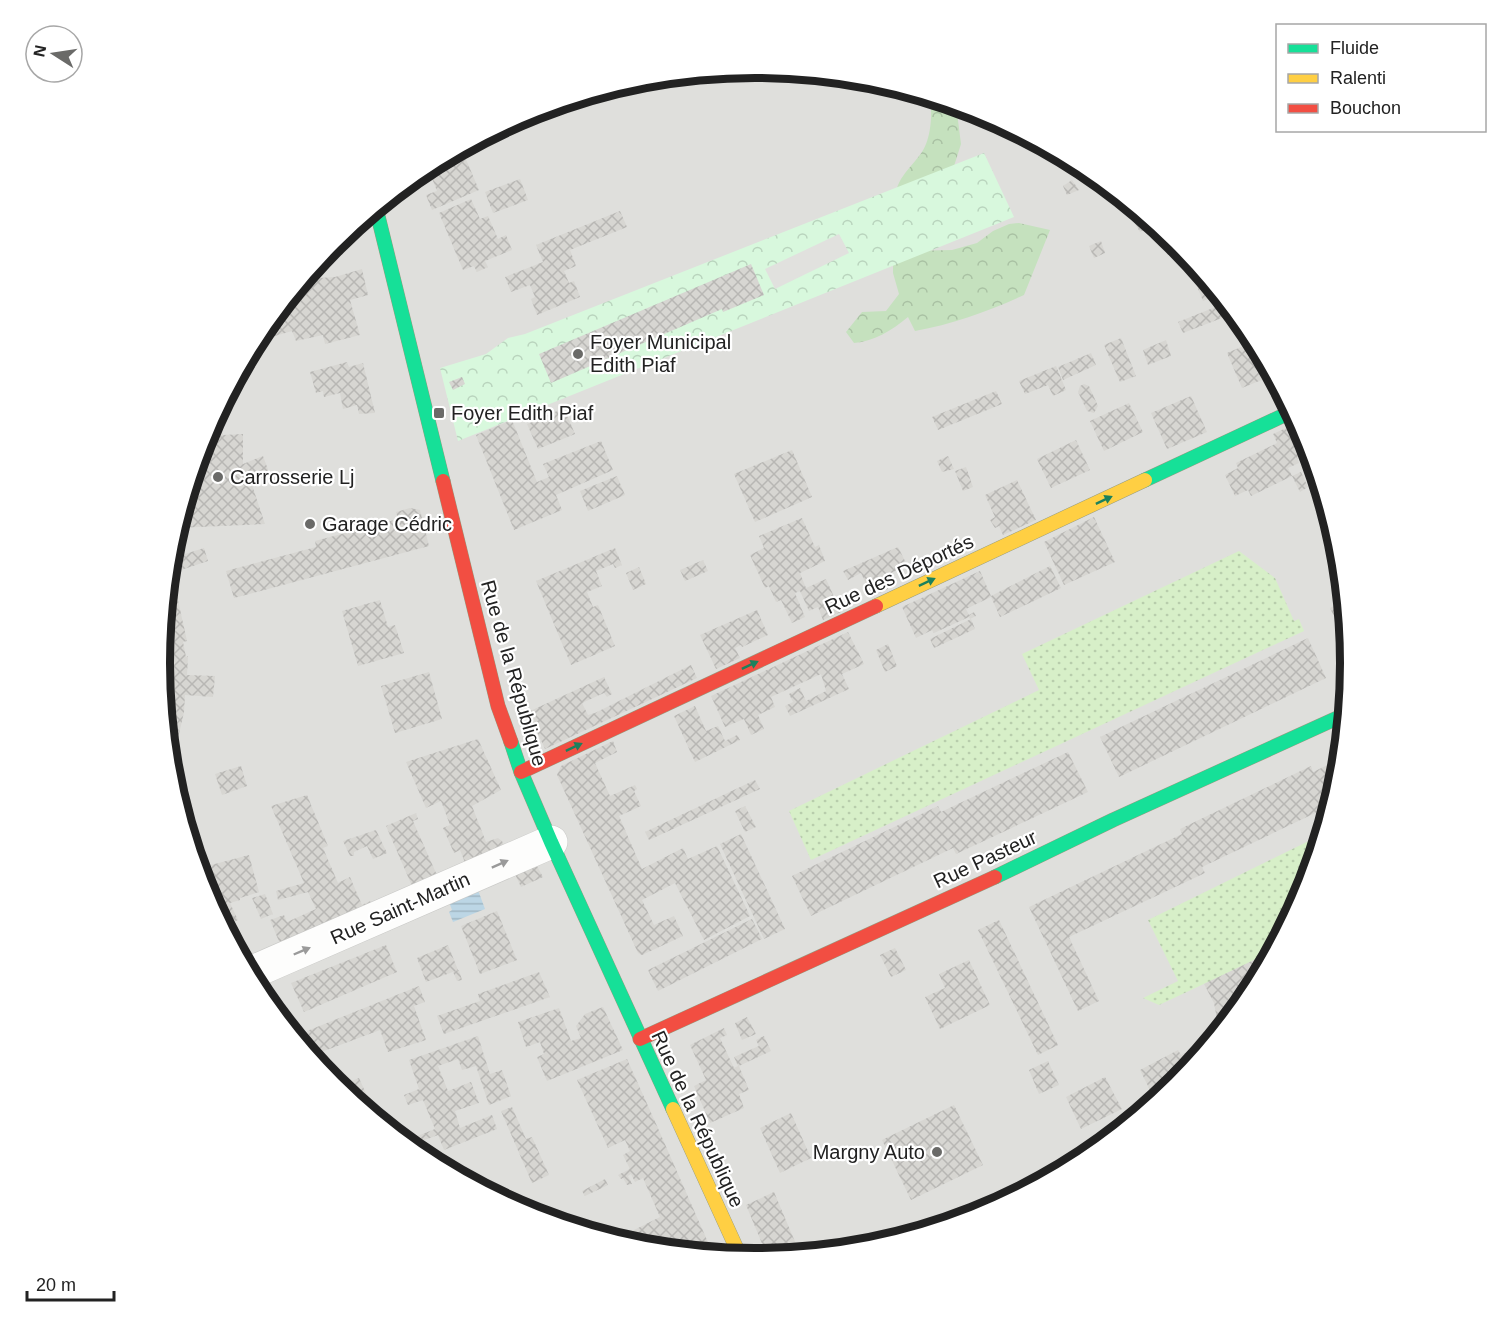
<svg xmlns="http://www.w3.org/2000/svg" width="1510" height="1327" font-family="Arial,sans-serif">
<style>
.residential{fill:#dfdfdc}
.grass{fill:url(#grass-dots)}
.forest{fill:url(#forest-crowns)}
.park{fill:url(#park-crowns)}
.parking{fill:#e1e1de}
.water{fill:url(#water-rules)}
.building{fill:url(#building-cross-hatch)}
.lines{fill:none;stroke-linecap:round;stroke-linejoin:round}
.street-casing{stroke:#c9c9c7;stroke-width:34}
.fast-casing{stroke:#969c81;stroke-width:15}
.slow-casing{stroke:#969c81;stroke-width:15}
.jam-casing{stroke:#969c81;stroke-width:15}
.street{stroke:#fdfdfc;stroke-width:33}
.fast{stroke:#16e098;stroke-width:14}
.slow{stroke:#ffcf43;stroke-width:14}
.jam{stroke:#f24e42;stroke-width:14}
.oneway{fill:#1c815d}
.oneway2{fill:#9a9a9a}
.poi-dot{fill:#6a6a68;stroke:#fff;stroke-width:2}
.labels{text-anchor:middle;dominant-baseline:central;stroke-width:4.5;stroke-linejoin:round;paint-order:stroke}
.poi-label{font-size:20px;fill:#222;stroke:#fff;text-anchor:start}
.street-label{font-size:20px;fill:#222;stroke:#fff}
.rim{fill:none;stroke:#222;stroke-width:8}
</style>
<defs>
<pattern id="grass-dots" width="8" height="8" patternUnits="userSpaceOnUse" patternTransform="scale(1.5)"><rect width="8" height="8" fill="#d7efc8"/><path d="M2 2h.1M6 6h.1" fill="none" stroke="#b8cdac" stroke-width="1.8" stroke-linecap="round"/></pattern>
<pattern id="forest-crowns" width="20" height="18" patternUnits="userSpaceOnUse" patternTransform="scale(1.5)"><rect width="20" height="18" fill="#c5e1be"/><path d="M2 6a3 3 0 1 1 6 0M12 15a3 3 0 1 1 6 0" fill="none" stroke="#a9c1a3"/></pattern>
<pattern id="park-crowns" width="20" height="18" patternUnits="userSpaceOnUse" patternTransform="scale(1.5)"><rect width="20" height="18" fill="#d8f8dd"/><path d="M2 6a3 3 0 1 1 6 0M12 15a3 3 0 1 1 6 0" fill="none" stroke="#b9d4bd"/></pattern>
<pattern id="water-rules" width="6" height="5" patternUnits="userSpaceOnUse" patternTransform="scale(1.5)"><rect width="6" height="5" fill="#bcd6e5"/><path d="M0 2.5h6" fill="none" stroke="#a1b7c4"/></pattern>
<pattern id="building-cross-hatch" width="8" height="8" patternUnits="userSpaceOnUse" patternTransform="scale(1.5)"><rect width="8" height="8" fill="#d7d6d2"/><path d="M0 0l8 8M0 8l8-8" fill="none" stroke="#b8b7b4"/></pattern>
</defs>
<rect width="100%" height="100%" fill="#f0f0eb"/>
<!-- residential -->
<path class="residential" d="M161 664a594 594 0 1 1 1188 0a594 594 0 1 1-1188 0Z"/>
<!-- grass -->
<path class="grass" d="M1239 551 1275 578 1294 621 1299 619 1304 631 811 860 789 811 1039 690 1022 654Z
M1323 834 1305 892 1274 951 1159 1005 1143 998 1178 981 1148 920Z"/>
<!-- forest -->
<path class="forest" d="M929 97 956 105 961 144 949 182 896 192C900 172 919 162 926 144 931 132 933 108 929 97Z
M982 113H983L1006 125 1001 130 988 127Z
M1019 223 1050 230 1024 295C989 311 953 324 915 331L908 317C891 331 875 341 854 343L846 332 862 312 886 311 899 294 893 273V261L905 251 952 250 977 243 993 231 1009 224Z"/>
<!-- park -->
<path class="park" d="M984 153 1014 217 458 441 440 368 486 354 508 338 525 334Z"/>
<!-- parking -->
<path class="parking" d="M839 234 849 253 775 289 765 269Z"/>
<!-- water -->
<path class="water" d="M478 890 485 909 453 922 449 912 452 910 449 902Z"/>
<!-- building -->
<path class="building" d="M462 150 479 190 432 210 426 195 437 191 427 166Z
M520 179 528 200 493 213 485 192Z
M1072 180 1079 190 1067 195 1063 186Z
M471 199 480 219 488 216 498 239 506 235 512 250 485 261 488 267 477 272 474 266 463 270 439 213Z
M620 211 627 227 570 250 576 266 564 271 569 283 574 281 580 297 537 315 531 299 535 297 530 285 511 292 505 277 543 262 536 245Z
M1146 217 1156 225 1140 232 1134 222Z
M351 227 354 237 332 244 334 242Z
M1101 241 1105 253 1094 258 1089 246Z
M751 264 764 295 723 312 722 309 551 383 539 354Z
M362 269 368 295 350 300 360 335 325 344 323 335 296 341 292 331 258 341 257 337 260 332 303 279 335 277Z
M1207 279 1218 295 1203 301 1196 284Z
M1223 304H1227L1235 313 1183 333 1178 322Z
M1252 334 1255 341 1248 344 1245 337Z
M1121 338 1136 376 1120 382 1104 345Z
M1166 340 1171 356 1148 365 1143 350Z
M1248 344 1251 351 1259 348 1274 375 1242 388 1227 353Z
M1091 353 1096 365 1063 380 1058 367Z
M347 362 349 367 363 363 375 413 359 414 357 405 343 409 340 393 324 397 323 391 316 393 310 372Z
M1056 366 1066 390 1053 396 1048 385 1025 394 1019 381Z
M462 377 465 384 453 390 449 382Z
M1084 384 1089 386 1098 406 1094 413 1087 411 1078 392 1080 386Z
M996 391 1002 404 938 430 932 417Z
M1191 396 1207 432 1167 449 1151 413Z
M1129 403 1143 432 1104 451 1090 421Z
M564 408 575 434 538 449 527 424Z
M217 412 223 435 243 434V464L263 456 270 475 251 482 265 524 176 528 205 435Z
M512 420 537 482 549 477 543 464 601 441 613 470 556 495 562 510 514 530 476 435Z
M1286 428 1299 456 1297 457 1299 463 1288 468 1292 476 1251 496 1248 490 1235 496 1225 475 1238 468 1236 463 1277 443 1273 434Z
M1076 440 1090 470 1051 488 1037 459Z
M792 450 812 497 755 522 734 474Z
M1310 451 1313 459 1304 463 1301 456Z
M948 456 954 469 942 472 937 461Z
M966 467 973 487 963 491 955 471Z
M1301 472 1308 487 1300 492 1292 476Z
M617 476 625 495 588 511 580 491Z
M1017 480 1036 520 1003 535 999 526 995 528 990 520 995 517 985 495Z
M410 508 420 510 429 546 234 598 226 571 316 547 315 541 398 519 396 512Z
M1094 517 1115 562 1064 585 1044 542Z
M802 518 815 547 819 545 825 561 800 573 806 588 826 579 841 612 823 620 818 607 809 611 800 591 795 593 805 617 792 623 781 600 776 602 769 586 765 588 750 555 764 548 759 536Z
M898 547 907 565 883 577 888 589 872 597 861 573 848 580 843 571Z
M204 548 208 561 172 573 187 641 183 642 186 657 188 656 187 675 215 676 213 697 185 695 184 712 170 774 161 688 163 660 160 648 169 559Z
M615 548 622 565 615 568 613 564 596 571 602 586 587 592 593 607 598 605 615 646 571 665 536 581Z
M703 560 708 571 685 581 680 570Z
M1050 566 1061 588 1000 617 991 597 966 609 969 615 974 612 976 616 970 619 969 617 934 633 932 630 916 638 902 607 980 571 991 596Z
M639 567 646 584 633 590 626 573Z
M380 600 388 627 395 625 404 653 358 666 342 611Z
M1345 600 1347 619 1337 623 1330 608Z
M757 610 768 635 742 647 741 645 735 648 740 658 716 669 700 635Z
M971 619 975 629 934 648 930 639Z
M1347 625 1351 662H1350L1336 630Z
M848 632 864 664 842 674 849 689 790 716 785 706 793 702 789 694 800 688 806 701 826 691 821 674 771 697 775 707 758 715 764 729 751 735 744 719 725 727 711 696Z
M1308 638 1326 678 1119 777 1100 737Z
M888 644 897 666 885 672 876 650Z
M691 665 697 678 545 749 528 712 604 677 612 694 607 697 604 693 582 703 588 715 595 713Z
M429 672 442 719 395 733 381 686Z
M695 706 706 731 718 726 725 741 737 735 740 740 695 762 674 716Z
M478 739 501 790 472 806 486 842 498 838 502 841 507 853 468 870 460 850 454 853 443 828 450 825 441 801 426 808 406 762Z
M613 741 617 752 595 763 610 796 635 785 637 789 634 791 641 806 619 816 642 869 683 848 688 859 717 846 750 916 704 940 675 883 642 900 654 925 674 916 683 936 642 955 638 953 557 775 561 766Z
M1068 752 1088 792 956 854 953 848 811 916 792 876 938 806 941 812Z
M1342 758 1339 780 1331 808 1330 806 1202 867 1205 873 1069 937 1099 1001 1078 1011 1029 907 1182 834 1180 829 1311 766 1313 772Z
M241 766 247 786 222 795 215 774Z
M755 780 760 789 649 840 645 832Z
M307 795 328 846 323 848 338 883 350 877 362 905 370 901 374 911 283 951 270 920 284 915 287 922 316 909 308 892 278 900 276 891 304 883 271 806Z
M745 806 756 827 745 832 735 811Z
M416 813 418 819 413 821 440 882 415 893 386 826Z
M376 830 387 853 373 859 367 846 354 852V856H350L343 841Z
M741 834 785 929 764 939 720 844Z
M249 855 259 892 240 898V900L230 903 238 920 226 926 229 933 227 934 207 896 218 893 211 865Z
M537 866 543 877 521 887 513 870Z
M198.5 871a4.5 4.5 0 1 1 9 0a4.5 4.5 0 1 1-9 0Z
M265 894 273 914 261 919 252 898Z
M497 911 517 960 480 974 461 926Z
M752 919 762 939 658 991 648 970Z
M999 920 1058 1045 1038 1055 978 930Z
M386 945 397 972 304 1012 291 983Z
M448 945 458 970 426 982 417 958Z
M895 948 906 970 891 977 880 955Z
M1258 958 1264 970 1255 987 1234 997 1236 1012 1228 1022 1218 1024 1214 1003 1204 984Z
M969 960 990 1005 940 1029 925 997 945 988 939 974Z
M459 970 462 980 457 981 453 972Z
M539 972 550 997 444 1034 437 1016 480 1001 478 994Z
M265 975 290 1030 289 1031 259 994 252 980Z
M419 986 425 1002 414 1006 426 1040 388 1052 380 1030 316 1054 307 1031Z
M603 1007 623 1050 547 1081 537 1057 544 1054 540 1042 526 1047 518 1022 559 1008 571 1041 581 1038 576 1026 585 1014Z
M747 1017 756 1034 742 1040 735 1023Z
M724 1028 727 1035 720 1038 734 1068 738 1066 734 1057 759 1046 756 1040 764 1036 771 1051 739 1066 749 1090 739 1094 744 1108 710 1123 694 1086 706 1080 690 1045Z
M478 1036 490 1074 502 1070 511 1096 489 1105 476 1066 462 1070 458 1059 438 1066 448 1091 471 1082 479 1103 455 1111 460 1128 492 1115 497 1129 444 1150 438 1135 422 1141 428 1157 423 1158 408 1146 417 1143 415 1137 435 1129 423 1100 408 1105 404 1095 419 1089 409 1060Z
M1193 1049 1198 1059 1176 1085 1156 1102 1140 1070 1178 1050 1181 1055Z
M627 1059 657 1126 714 1256 678 1252 674 1244 661 1250 658 1246 652 1249 629 1245 637 1240 632 1231 660 1217 643 1178 635 1182 631 1174 628 1176 632 1184 627 1185 623 1178 621 1179 618 1175 630 1169 623 1155 630 1151 625 1140 608 1148 577 1080Z
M1048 1061 1059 1085 1039 1094 1029 1070Z
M1105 1077 1122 1109 1081 1129 1066 1097Z
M359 1078 368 1098 357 1102 358 1105 345 1094 352 1091 349 1082Z
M954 1105 983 1165 911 1200 882 1140Z
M512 1107 526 1139 532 1137 549 1175 532 1183 501 1111Z
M791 1113 811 1158 780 1173 760 1128Z
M605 1179 608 1185 585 1196 582 1191Z
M774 1192 793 1237 801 1255 768 1258 746 1205Z"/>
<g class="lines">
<defs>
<path id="street" d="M248 974 551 842"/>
<path id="fast" d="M376 208 443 481
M1145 480 1293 411
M511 742 521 772 551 842 673 1109
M995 877 1113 820 1346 714"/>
<path id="slow" d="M876 606 1145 480
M673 1109 741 1258"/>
<path id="jam" d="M443 481 498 706 511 742
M521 772 876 606
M640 1039 995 877"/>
</defs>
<!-- street casing -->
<use href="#street" class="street-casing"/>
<!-- fast casing -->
<use href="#fast" class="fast-casing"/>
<!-- slow casing -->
<use href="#slow" class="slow-casing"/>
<!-- jam casing -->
<use href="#jam" class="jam-casing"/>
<!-- street -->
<use href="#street" class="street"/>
<!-- fast -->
<use href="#fast" class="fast"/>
<!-- slow -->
<use href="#slow" class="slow"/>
<!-- jam -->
<use href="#jam" class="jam"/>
</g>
<!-- one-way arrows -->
<defs><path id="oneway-solid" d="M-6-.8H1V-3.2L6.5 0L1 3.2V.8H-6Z" transform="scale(1.5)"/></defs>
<g class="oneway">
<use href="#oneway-solid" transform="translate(1104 500) rotate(-25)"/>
<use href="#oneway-solid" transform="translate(927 582) rotate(-25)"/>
<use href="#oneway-solid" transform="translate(750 665) rotate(-25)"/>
<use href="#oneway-solid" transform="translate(574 747) rotate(-25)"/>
</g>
<g class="oneway2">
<use href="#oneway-solid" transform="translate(500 864) rotate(-24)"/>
<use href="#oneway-solid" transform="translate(302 951) rotate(-23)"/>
</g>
<!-- markers -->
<g class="poi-dot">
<circle cx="578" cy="354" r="6"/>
<rect x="433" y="407" width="12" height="12" rx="3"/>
<circle cx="218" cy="477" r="6"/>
<circle cx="310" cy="524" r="6"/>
<circle cx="937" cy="1152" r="6"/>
</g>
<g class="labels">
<!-- poi labels -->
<g class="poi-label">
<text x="590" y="342">Foyer Municipal<tspan x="590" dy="23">Edith Piaf</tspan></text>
<text x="451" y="413">Foyer Edith Piaf</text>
<text x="230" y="477">Carrosserie Lj</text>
<text x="322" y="524">Garage Cédric</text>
<text x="925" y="1152" text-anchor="end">Margny Auto</text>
</g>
<!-- street labels -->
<g class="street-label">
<text transform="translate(899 574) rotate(-25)">Rue des Déportés</text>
<text transform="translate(514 673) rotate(74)">Rue de la République</text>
<text transform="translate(985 859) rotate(-25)">Rue Pasteur</text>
<text transform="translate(400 908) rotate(-24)">Rue Saint-Martin</text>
<text transform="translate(698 1119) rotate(65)">Rue de la République</text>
</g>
</g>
<!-- crop -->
<path d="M0 0H1510V1327H0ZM170 663a585 585 0 1 1 1170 0a585 585 0 1 1-1170 0Z" fill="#fff" fill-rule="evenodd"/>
<path class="rim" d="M170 663a585 585 0 1 1 1170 0a585 585 0 1 1-1170 0Z"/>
<!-- legend -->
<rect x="1276" y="24" width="210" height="108" fill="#ffffff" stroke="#a7a7a7" stroke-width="1.5"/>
<rect x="1288" y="44" width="30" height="9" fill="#16e098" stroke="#a7a7a7" stroke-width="1.5"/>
<text x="1330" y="54" font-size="18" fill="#222222">Fluide</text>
<rect x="1288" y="74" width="30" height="9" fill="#ffcf43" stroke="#a7a7a7" stroke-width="1.5"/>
<text x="1330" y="84" font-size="18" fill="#222222">Ralenti</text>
<rect x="1288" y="104" width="30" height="9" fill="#f24e42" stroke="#a7a7a7" stroke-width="1.5"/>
<text x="1330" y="114" font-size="18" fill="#222222">Bouchon</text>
<!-- north arrow -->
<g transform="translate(54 54) rotate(282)"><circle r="28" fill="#ffffff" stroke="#a7a7a7" stroke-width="1.5"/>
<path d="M0-4.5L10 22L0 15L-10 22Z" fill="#6a6a68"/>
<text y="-9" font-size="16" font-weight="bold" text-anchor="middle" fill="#222222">N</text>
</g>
<!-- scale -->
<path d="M27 1291v9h87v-9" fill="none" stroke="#222222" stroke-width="3"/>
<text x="36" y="1291" font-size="18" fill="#222222" stroke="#ffffff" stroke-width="4.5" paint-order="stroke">20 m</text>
</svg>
